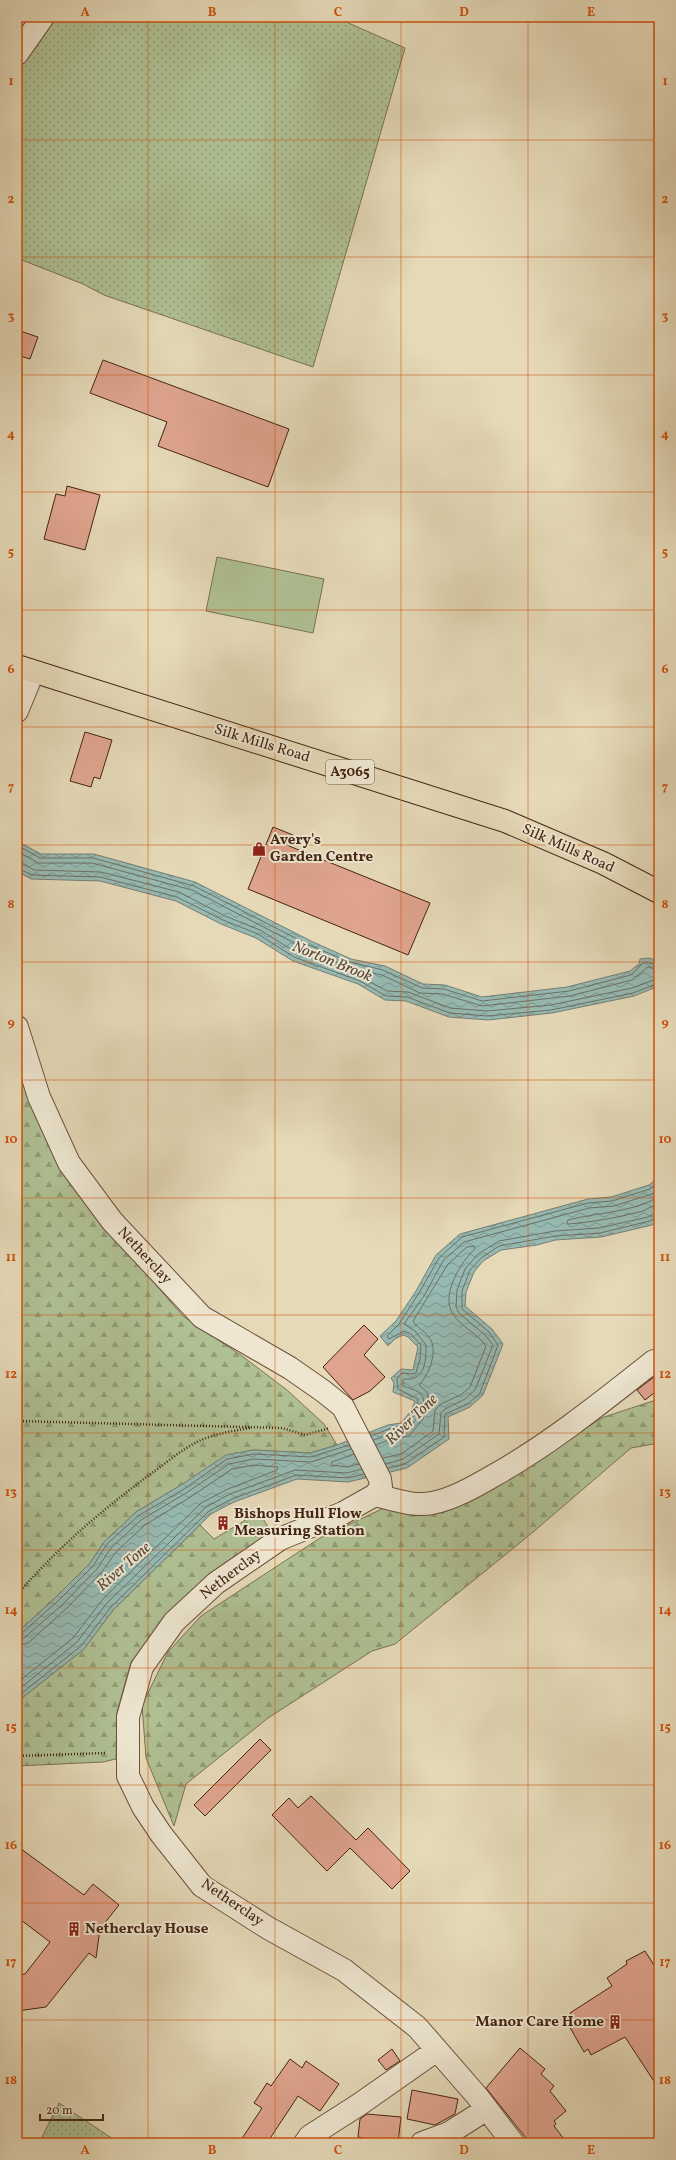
<svg xmlns="http://www.w3.org/2000/svg" width="676" height="2160" font-family="Vollkorn,serif">
<style>
.grass{fill:url(#grass-dots);stroke:#7a7253}
.forest{fill:url(#forest-firs);stroke:#7a7253}
.pitch{fill:#afc093;stroke:#7a7253}
.water{fill:url(#water-waves);stroke:#757e73}
.lines{fill:none;stroke-linecap:round;stroke-linejoin:round}
.shore{stroke:#6d6f63;stroke-width:1}
.building{fill:#dfa48e;stroke:#442413}
.minor-casing{stroke:#6c513c;stroke-width:24}
.major-casing{stroke:#442413;stroke-width:24}
.path{stroke:#442413;stroke-width:2.5;stroke-dasharray:1 2;stroke-linecap:butt}
.minor{stroke:#eee6d1;stroke-width:22}
.major{stroke:#e5d9b8;stroke-width:22}
.grid{fill:none;stroke:#cf510d;stroke-width:1;stroke-opacity:0.55}
.labels{text-anchor:middle;dominant-baseline:central;stroke-width:4;stroke-linejoin:round;paint-order:stroke}
.shield{fill:#eee6d1;stroke:#775e4c;stroke-width:1}
.shield-label{font-size:14px;font-weight:bold;fill:#442413}
.street-label{font-size:15px;fill:#442413;stroke:#eee6d1}
.poi-label{font-size:15px;font-weight:bold;fill:#442413;stroke:#eee6d1;text-anchor:start}
.water-label{font-size:16px;font-style:italic;fill:#584a3b;stroke:#eee6d1}
.neatline{fill:none;stroke:#cf510d;stroke-width:1.5}
.grid-label{font-size:13px;text-anchor:middle;font-weight:bold;fill:#cf510d}
</style>
<defs>
<pattern id="grass-dots" width="8" height="8" patternUnits="userSpaceOnUse"><rect width="8" height="8" fill="#afc093"/><path d="M2 2h.1M6 6h.1" fill="none" stroke="#909c77" stroke-width="1.8" stroke-linecap="round"/></pattern>
<pattern id="forest-firs" width="22" height="20" patternUnits="userSpaceOnUse"><rect width="22" height="20" fill="#afc093"/><path d="M5 1l3.5 6h-7zM16 11l3.5 6h-7z" fill="#909c77"/></pattern>
<pattern id="water-waves" width="16" height="10" patternUnits="userSpaceOnUse"><rect width="16" height="10" fill="#96bab3"/><path d="M0 5q4-4 8 0t8 0" fill="none" stroke="#7c9790"/></pattern>
</defs>
<rect width="100%" height="100%" fill="#e5d9b8"/>
<filter id="stains"><feTurbulence type="fractalNoise" baseFrequency=".005" numOctaves="4"/><feColorMatrix values="0 0 0 0 .2 0 0 0 0 .09 0 0 0 0 .02 0 0 0 .5 -.17"/></filter>
<radialGradient id="worn" r=".72"><stop offset=".6" stop-color="#630" stop-opacity="0"/><stop offset="1" stop-color="#630" stop-opacity=".3"/></radialGradient>
<!-- grass -->
<path class="grass" d="M52 17H335L405 48 313 367 104 295 83 284 17 258V68Z
M59 2103 119 2143H39Z"/>
<!-- forest -->
<path class="forest" d="M17 1061 93 1213 183 1316 242 1356 287 1390 324 1424 337 1445 310 1453 253 1450 181 1485 136 1512 104 1542 90 1563 55 1598 17 1633Z
M659 1399V1443L631 1448 526 1538 395 1644 372 1651 268 1718 186 1784 174 1826 146 1758 142 1705 168 1652 201 1616 320 1538 384 1508 443 1513 604 1417Z
M259 1512 273 1535 169 1615 131 1662 117 1712 116 1759 103 1762 17 1766V1702L84 1649 113 1610 200 1525 214 1539Z"/>
<!-- pitch -->
<path class="pitch" d="M217 557 324 579 313 633 206 611Z"/>
<!-- water -->
<path class="water" d="M17 841 41 854H94L195 882 311 941 351 959 385 966 423 984 445 985 482 997 567 987 630 971 639 964 640 959 649 958 659 961V986L634 996 552 1013 488 1020 449 1017 406 1001 385 1000 358 984 293 961 256 938 221 924 176 901 100 881 31 879 17 871Z
M659 1177V1219L652 1225 601 1237 555 1240 537 1245 501 1250 483 1261 474 1272 466 1292 465 1306 492 1329 503 1344 483 1395 470 1407 448 1417 449 1439 407 1468 348 1482 297 1479 234 1502 211 1514 113 1610 84 1649 17 1702V1633L55 1598 90 1563 104 1542 136 1512 181 1485 226 1455 253 1450 310 1453 337 1445 388 1425 401 1423 411 1411 415 1401 393 1392 394 1383 391 1378 401 1369 413 1370 418 1347 408 1337 403 1335 395 1339 388 1346 380 1336 396 1321 416 1291 436 1255 460 1234 588 1199 611 1197 649 1185Z"/>
<g class="lines">
<!-- shore -->
<path class="shore" d="M17 845 40 858H93L194 886 309 945 350 962 383 970 422 988 444 989 482 1001 569 991 631 975 644 962 659 965
M17 851 38 863H92L192 890 306 949 345 966 346 968 343 969 297 953 260 930 225 916 179 892 101 872 34 870 24 864 17 863
M17 868 32 875 100 877 177 897 223 920 258 934 294 957 360 981 386 996 407 997 450 1013 487 1016 551 1010 633 993 659 983
M659 970 648 967 632 980 570 996 482 1006 443 994 420 993 382 975 350 968 348 970 387 991 408 992 450 1008 487 1011 551 1005 632 988 659 978
M659 1196C637 1212 594 1213 568 1220L567 1222 568 1224C593 1222 615 1218 639 1212 646 1211 651 1205 659 1205
M371 1436 389 1429 403 1427 415 1413 418 1399 398 1389 397 1379 402 1373 412 1374 416 1373 420 1359 421 1345 411 1334 404 1331 389 1339 387 1336 399 1324 419 1293 439 1258 462 1237 588 1203 612 1201 650 1189 659 1182
M374 1440 390 1434 406 1431C413 1424 430 1405 421 1394 417 1390 409 1388 403 1386V1380L404 1379C425 1381 426 1362 426 1345L415 1331 404 1324 424 1296 443 1261 464 1242 589 1208 614 1206 652 1194 659 1189
M376 1445 391 1439 409 1436 423 1419 429 1400 427 1392 419 1385C429 1375 439 1350 429 1337 425 1331 416 1327 413 1321L448 1264 467 1247 474 1246 475 1249C461 1261 440 1296 453 1314 461 1327 477 1333 486 1346L470 1387 462 1394 441 1404 435 1410 433 1431 401 1454 383 1458
M354 1454 332 1462 331 1465 347 1467 359 1464
M386 1464 403 1459 439 1434 441 1413 445 1409 465 1399 475 1390 493 1345 485 1335 459 1313 456 1307 457 1290 465 1269 478 1254 499 1241 555 1231 599 1228 648 1217 659 1211
M388 1468 405 1464 444 1437 445 1414 468 1404 480 1393 498 1345 489 1332 462 1309V1291L470 1270 481 1258 499 1246 555 1236 600 1233 650 1221 659 1216
M17 1635 21 1634 58 1601 93 1566 107 1544 138 1516 184 1489 227 1459 254 1454 311 1457 349 1445
M17 1640 24 1638 62 1605 97 1569 111 1548 141 1520 186 1493 229 1464 254 1459 311 1462 351 1449
M17 1646 28 1643 66 1609 101 1573 116 1552 145 1525 189 1498 232 1469 254 1465 278 1467 277 1470 228 1489 201 1503 103 1599 73 1638 17 1683
M17 1691 77 1642 107 1603 206 1507 230 1494 295 1470 347 1473 362 1469
M17 1697 81 1646 111 1607 209 1511 232 1499 296 1475 348 1478 364 1474"/>
</g>
<!-- building -->
<path class="building" d="M17 330 38 337 30 359 17 355Z
M103 360 289 429 268 487 158 446 167 422 90 393Z
M67 486 100 495 85 550 44 539 56 494 65 496Z
M85 732 112 740 100 779 94 777 91 787 70 781Z
M273 827 293 835 289 846 430 903 408 955 248 889Z
M364 1325 378 1339 364 1355 385 1377 370 1391 353 1400 323 1367Z
M659 1373V1389L645 1400 637 1390Z
M260 1739 271 1750 205 1816 194 1805Z
M311 1796 356 1840 368 1828 410 1871 392 1889 350 1848 327 1871 272 1815 289 1798 298 1808Z
M17 1846 84 1895 93 1884 119 1905 100 1929 96 1958 89 1953 46 2007 17 2011V1975L25 1974 50 1942 17 1917Z
M645 1951 659 1973V2089L625 2037 591 2055 588 2049 584 2052 568 2024 574 2019 570 2013 612 1986 607 1978 627 1964 626 1961Z
M520 2048 545 2069 541 2074 554 2086 550 2091 566 2111 554 2121 556 2124 554 2126 567 2143H530L486 2088Z
M392 2049 400 2061 386 2070 378 2060Z
M290 2059 302 2068 306 2061 339 2084 320 2111 298 2096 267 2143H239L262 2108 254 2103 267 2083 271 2086Z
M412 2090 458 2099 455 2114 435 2125 407 2119Z
M367 2114 401 2117 398 2143H362L363 2138 358 2137 360 2119Z"/>
<g class="lines">
<defs>
<path id="minor" d="M17 54 43 17
M17 711 33 672
M17 1027 39 1097 69 1163 112 1221 202 1317 290 1368 323 1391 343 1407 380 1479 381 1487 375 1495 343 1513 280 1539 216 1583 174 1622 142 1667 128 1717V1776L143 1807 161 1834 202 1886 268 1928 344 1970 417 2027 477 2096 513 2143
M375 1495C392 1499 414 1507 432 1503 453 1499 474 1487 493 1476 550 1444 602 1402 654 1361
M305 2143 310 2136 360 2104 437 2050
M422 2143 449 2133 487 2109"/>
<path id="major" d="M17 666 505 821 603 863 659 892"/>
</defs>
<!-- minor casing -->
<use href="#minor" class="minor-casing"/>
<!-- major casing -->
<use href="#major" class="major-casing"/>
<!-- path -->
<path class="path" d="M17 1421 282 1428 305 1435 330 1428
M17 1595C56 1549 103 1509 152 1473 166 1463 181 1450 197 1442 213 1434 232 1431 250 1428
M17 1756 106 1753"/>
<!-- minor -->
<use href="#minor" class="minor"/>
<!-- major -->
<use href="#major" class="major"/>
</g>
<!-- grid -->
<path class="grid" d="M148 17V2143M275 17V2143M401 17V2143M528 17V2143M17 140H659M17 257H659M17 375H659M17 492H659M17 610H659M17 727H659M17 845H659M17 962H659M17 1080H659M17 1198H659M17 1315H659M17 1433H659M17 1550H659M17 1668H659M17 1785H659M17 1903H659M17 2020H659"/>
<!-- icons -->
<defs>
<symbol id="shop-bare" viewBox="-9 -9 18 18"><path d="M-5-2.5h2.3a2.7 3.5 0 0 1 5.4 0H5L5.5 6h-11ZM-1.5-2.5h3a1.5 2.3 0 0 0-3 0Z" fill="#8f2418" stroke="#eee6d1" stroke-width="2.5" paint-order="stroke"/></symbol>
<symbol id="building-bare" viewBox="-9 -9 18 18"><path d="M-4-6H4V6H1V3H-1V6H-4ZM-2.5-4.3h1.7v1.8h-1.7ZM.8-4.3h1.7v1.8H.8ZM-2.5-1h1.7V.8h-1.7ZM.8-1h1.7V.8H.8Z" fill="#8f2418" stroke="#eee6d1" stroke-width="2.5" paint-order="stroke"/></symbol>
</defs>
<g fill-rule="evenodd">
<use href="#shop-bare" x="249" y="839" width="20" height="20"/>
<use href="#building-bare" x="213" y="1513" width="20" height="20"/>
<use href="#building-bare" x="64" y="1919" width="20" height="20"/>
<use href="#building-bare" x="605" y="2012" width="20" height="20"/>
</g>
<g class="labels">
<!-- shield labels -->
<rect class="shield" x="326" y="760" width="48" height="24" rx="3"/>
<g class="shield-label">
<text x="350" y="772">A3065</text>
</g>
<!-- street labels -->
<g class="street-label">
<text transform="translate(262 744) rotate(17)">Silk Mills Road</text>
<text transform="translate(568 849) rotate(24)">Silk Mills Road</text>
<text transform="translate(144 1256) rotate(47)">Netherclay</text>
<text transform="translate(231 1575) rotate(-37)">Netherclay</text>
<text transform="translate(232 1903) rotate(34)">Netherclay</text>
</g>
<!-- poi labels -->
<g class="poi-label">
<text x="270" y="840">Avery's<tspan x="270" dy="17">Garden Centre</tspan></text>
<text x="234" y="1514">Bishops Hull Flow<tspan x="234" dy="17">Measuring Station</tspan></text>
<text x="85" y="1929">Netherclay House</text>
<text x="604" y="2022" text-anchor="end">Manor Care Home</text>
</g>
<!-- water labels -->
<g class="water-label">
<text transform="translate(332 962) rotate(22)">Norton Brook</text>
<text transform="translate(412 1420) rotate(-44)">River Tone</text>
<text transform="translate(124 1567) rotate(-41)">River Tone</text>
</g>
</g>
<!-- margin -->
<rect width="676" height="2160" fill="none" stroke="#e5d9b8" stroke-width="44"/>
<!-- scale -->
<path d="M40 2114v6h63v-6" fill="none" stroke="#442413" stroke-width="2"/>
<text x="46" y="2114" font-size="12" fill="#442413" stroke="#eee6d1" stroke-width="3" paint-order="stroke">20 m</text>
<rect x="22" y="22" width="632" height="2116" class="neatline"/>
<g class="grid-label">
<text x="85" y="16">A</text>
<text x="212" y="16">B</text>
<text x="338" y="16">C</text>
<text x="464" y="16">D</text>
<text x="591" y="16">E</text>
<text x="11" y="85">1</text>
<text x="665" y="85">1</text>
<text x="11" y="203">2</text>
<text x="665" y="203">2</text>
<text x="11" y="320">3</text>
<text x="665" y="320">3</text>
<text x="11" y="438">4</text>
<text x="665" y="438">4</text>
<text x="11" y="556">5</text>
<text x="665" y="556">5</text>
<text x="11" y="673">6</text>
<text x="665" y="673">6</text>
<text x="11" y="791">7</text>
<text x="665" y="791">7</text>
<text x="11" y="908">8</text>
<text x="665" y="908">8</text>
<text x="11" y="1026">9</text>
<text x="665" y="1026">9</text>
<text x="11" y="1143">10</text>
<text x="665" y="1143">10</text>
<text x="11" y="1261">11</text>
<text x="665" y="1261">11</text>
<text x="11" y="1378">12</text>
<text x="665" y="1378">12</text>
<text x="11" y="1496">13</text>
<text x="665" y="1496">13</text>
<text x="11" y="1614">14</text>
<text x="665" y="1614">14</text>
<text x="11" y="1731">15</text>
<text x="665" y="1731">15</text>
<text x="11" y="1849">16</text>
<text x="665" y="1849">16</text>
<text x="11" y="1966">17</text>
<text x="665" y="1966">17</text>
<text x="11" y="2084">18</text>
<text x="665" y="2084">18</text>
<text x="85" y="2154">A</text>
<text x="212" y="2154">B</text>
<text x="338" y="2154">C</text>
<text x="464" y="2154">D</text>
<text x="591" y="2154">E</text>
</g>
<rect width="100%" height="100%" filter="url(#stains)"/>
<rect width="100%" height="100%" fill="url(#worn)"/>
</svg>
